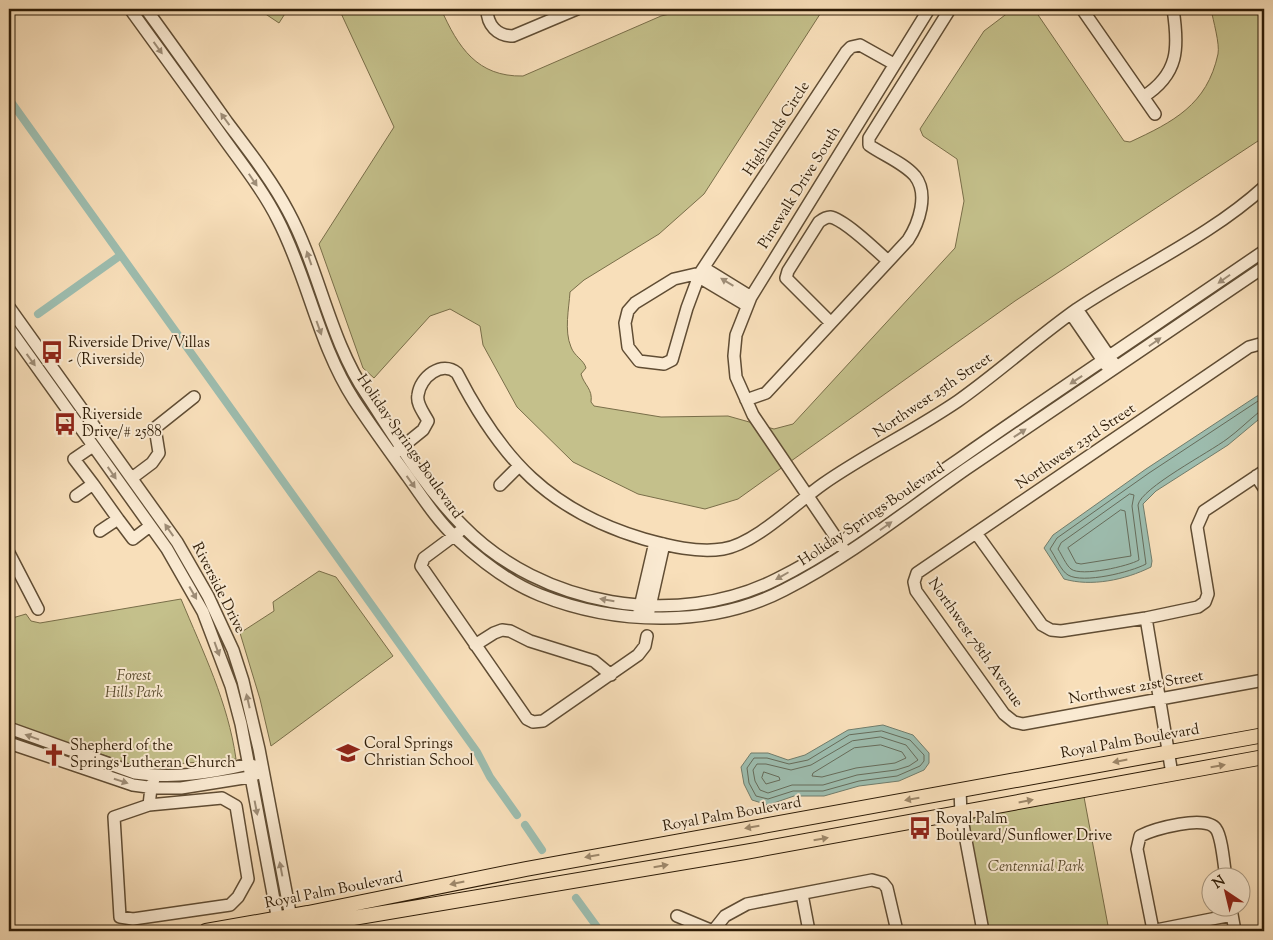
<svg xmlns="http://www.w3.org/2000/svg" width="1273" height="940" font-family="'Sorts Mill Goudy',serif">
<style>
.green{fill:#c4c08b;stroke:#796e49}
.water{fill:#9dbdaf;stroke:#717d6c}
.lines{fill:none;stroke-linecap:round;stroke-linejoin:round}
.shore{stroke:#666c5b;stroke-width:1}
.canal{stroke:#9dbdaf;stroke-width:8}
.minor-casing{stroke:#604d34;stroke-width:14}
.major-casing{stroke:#2e1c07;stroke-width:16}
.minor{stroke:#faead2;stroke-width:11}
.major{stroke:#f8dfba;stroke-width:14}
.oneway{fill:#9e8d77}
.oneway2{fill:#9d8769}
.labels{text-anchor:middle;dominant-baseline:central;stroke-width:4;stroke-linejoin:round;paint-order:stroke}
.street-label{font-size:15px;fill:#2e1c07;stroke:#faead2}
.poi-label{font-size:15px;fill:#2e1c07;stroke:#faead2;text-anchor:start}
.park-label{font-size:15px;font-style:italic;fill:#5b4d2f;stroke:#faead2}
</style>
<rect width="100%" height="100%" fill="#f8dfba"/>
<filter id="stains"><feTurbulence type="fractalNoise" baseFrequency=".004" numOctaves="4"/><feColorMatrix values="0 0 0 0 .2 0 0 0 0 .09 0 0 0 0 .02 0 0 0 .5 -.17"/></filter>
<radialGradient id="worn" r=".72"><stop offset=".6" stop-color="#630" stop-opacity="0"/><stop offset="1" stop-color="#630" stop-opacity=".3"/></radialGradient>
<!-- green -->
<path class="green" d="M258 9H288L279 23Z
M339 9H441C458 47 477 77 523 76L661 16 692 9H819L822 11 704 194 659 234 584 280 570 292C569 308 564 331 571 347 574 356 584 360 586 368L581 374C584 385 593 389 591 402L594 406 661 417 728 416 774 429 793 424 955 248 964 201 957 159 923 136 920 129 984 31 1013 9H1034L1124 141 1130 142C1173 122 1207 105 1218 54 1220 44 1213 20 1211 9H1264V137L1015 301 738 499 705 509 638 494 573 462 517 407 483 345 480 326 450 309 430 316 374 378 363 368 319 244 394 127Z
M319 571 336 577 393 656 271 746 260 699 240 633 274 611 273 602Z
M181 599C203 652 228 702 236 759L139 767 9 723V619L26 614 31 621 40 623Z
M1084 797 1109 931H987L969 822 976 817Z"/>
<!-- water -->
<path class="water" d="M1264 394V415L1228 445 1156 491 1143 504 1152 561 1151 567C1125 580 1091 587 1064 579L1044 548 1053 535 1146 469 1257 396Z
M883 725 913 735 929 753V763L924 770 899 781 859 786 824 796H794L768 805 752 800 744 784 741 767 751 753H768L788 760 805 755 848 730Z"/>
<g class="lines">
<!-- shore -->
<path class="shore" d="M1264 399 1258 401 1149 473 1057 538 1050 549C1055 556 1061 571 1068 575 1083 584 1131 572 1146 564L1138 505C1141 488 1210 452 1227 439 1238 431 1248 421 1259 412L1264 411
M1130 494 1134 495 1132 506 1139 560C1129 566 1081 577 1071 569 1066 565 1062 555 1058 549L1061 543Z
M1121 510 1125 511 1131 556 1081 564 1076 563 1068 548Z
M882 731 910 740 924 755V761L920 766 897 776 859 781 823 791H793L768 799 756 796 749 783 747 768 754 758H767L789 764 808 760 849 735Z
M881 737 906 745 918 760 909 766 896 770 857 775 823 785H792L768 793 760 790 755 781 753 770 757 764H766L791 770 811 765 852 741Z
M881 745 902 752 906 758 895 763 856 768 822 777 812 776 813 773 854 748Z
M764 772 779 777 780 780 766 784 762 778Z"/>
<!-- canal -->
<path class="canal" d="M9 99 477 752 490 777 517 815
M38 314 121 255
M525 825 542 850
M576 898 600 931"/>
<defs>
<path id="minor" d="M130 9C159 49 188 89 217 129 238 159 262 188 278 220 308 278 318 344 354 400 371 426 390 452 408 477 423 498 437 520 456 538 481 561 509 583 540 595 615 625 711 628 784 590 849 557 906 511 966 469 1065 401 1165 335 1264 267
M146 9C173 46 200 84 227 122 248 150 271 179 288 211 320 270 329 339 367 395 396 439 425 488 463 526 541 606 676 630 777 579 842 547 899 500 958 460 1059 389 1162 321 1264 251
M487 9C487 25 497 36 513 36L577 9
M1082 9 1155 114
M1143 97C1179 74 1179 48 1173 9
M704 268 751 297
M700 273 674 279 635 303 628 311 625 323 628 347 639 361 664 364 672 360 687 308 700 273 846 52 851 47 860 45 894 64
M699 277 746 305
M9 307 177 542 208 596 233 650 243 681 259 749 292 923
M1077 309 1113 362
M1071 314 1108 368
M831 323 786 278 788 271 819 222C823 219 826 217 830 217 844 219 877 251 888 261
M9 328 167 549 203 612 231 686 241 724 279 926
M1264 346 1260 344 1249 347 917 573 914 582 916 591 1004 714 1014 722 1023 724 1264 680
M746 400 766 393 908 240C919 223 929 194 915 176 904 163 883 155 869 145V138L950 9
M397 451 423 430 428 421C424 413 416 404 418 395 420 377 442 360 457 373 501 459 549 511 644 539 669 546 697 553 723 549 755 544 796 503 823 484 866 454 914 431 958 401 999 372 1036 338 1077 309 1138 268 1209 237 1264 187
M1256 476 1264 488
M132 478 152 463 159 453 155 428 194 397
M93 484 118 519 100 531
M500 485 519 466
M76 496 93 484 74 459 93 446
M118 519 133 539 150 526
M459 532 424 558 421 566 527 719 533 722 543 721 638 655 645 646 647 636
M976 533 1042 625 1051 630 1061 631 1146 618 1198 607 1205 602 1208 594 1197 527 1204 511 1264 471
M843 548 753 415 736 377 734 356 736 335 751 297 929 9
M9 553 38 609
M639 611 655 542
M649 611 664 544
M1146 618 1172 774
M475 645 494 633 502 630 510 631 530 641 594 661 611 675
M9 728 135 773C173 779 211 773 249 764L254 766
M9 743 133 785 155 788H181L250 777 256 774
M960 790 961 814 983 931
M149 805 222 798 236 806 248 879 238 897 230 905 133 919 120 917 114 817 149 805 151 788 155 776
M802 894 809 931
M1231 909 1235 931
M677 916 713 931
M1153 930 1137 849 1140 836C1154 829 1206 814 1216 829 1222 837 1224 866 1226 878
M713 931 725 916 747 904 872 880 883 883 887 888 897 931
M1151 931 1232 915"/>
<path id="major" d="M206 931 308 913 526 869 1264 735
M276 931 745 852 1264 757"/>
</defs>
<!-- minor casing -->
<use href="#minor" class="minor-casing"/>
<!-- major casing -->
<use href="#major" class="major-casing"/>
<!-- minor -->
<use href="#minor" class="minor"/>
<!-- major -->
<use href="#major" class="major"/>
</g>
<!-- one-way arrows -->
<defs><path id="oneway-solid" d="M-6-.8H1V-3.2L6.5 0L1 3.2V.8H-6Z" transform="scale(1.25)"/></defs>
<g class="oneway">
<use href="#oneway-solid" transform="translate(158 48) rotate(54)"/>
<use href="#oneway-solid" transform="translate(225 119) rotate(-126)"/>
<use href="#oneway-solid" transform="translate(253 180) rotate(56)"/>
<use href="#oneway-solid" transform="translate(309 258) rotate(-109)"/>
<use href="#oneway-solid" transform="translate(1224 279) rotate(145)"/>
<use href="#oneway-solid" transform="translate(727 282) rotate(-149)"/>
<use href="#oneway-solid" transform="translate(319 328) rotate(70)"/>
<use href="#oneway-solid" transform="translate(1155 342) rotate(-35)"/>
<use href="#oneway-solid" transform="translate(31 360) rotate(54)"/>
<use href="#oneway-solid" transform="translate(1076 380) rotate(146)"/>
<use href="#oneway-solid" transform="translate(1020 433) rotate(-34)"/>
<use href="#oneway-solid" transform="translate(112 473) rotate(55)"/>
<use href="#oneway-solid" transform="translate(411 482) rotate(54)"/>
<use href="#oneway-solid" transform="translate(886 526) rotate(-35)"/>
<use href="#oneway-solid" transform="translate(169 530) rotate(-125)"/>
<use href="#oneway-solid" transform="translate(782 576) rotate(150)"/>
<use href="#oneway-solid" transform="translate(193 593) rotate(60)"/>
<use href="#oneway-solid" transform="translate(607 600) rotate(-170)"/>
<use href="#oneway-solid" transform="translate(217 649) rotate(70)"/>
<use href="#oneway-solid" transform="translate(248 701) rotate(-103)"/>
<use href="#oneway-solid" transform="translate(32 737) rotate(-160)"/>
<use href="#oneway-solid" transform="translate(121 781) rotate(18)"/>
<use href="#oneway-solid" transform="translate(256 808) rotate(79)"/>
<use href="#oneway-solid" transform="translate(281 869) rotate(-101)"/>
</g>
<g class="oneway2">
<use href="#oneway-solid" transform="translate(1120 761) rotate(169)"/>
<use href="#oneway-solid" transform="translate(1218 766) rotate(-10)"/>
<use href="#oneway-solid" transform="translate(912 799) rotate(170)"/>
<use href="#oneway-solid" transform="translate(1026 801) rotate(-11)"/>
<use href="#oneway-solid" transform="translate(752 827) rotate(170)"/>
<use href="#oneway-solid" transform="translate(821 839) rotate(-10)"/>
<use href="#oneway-solid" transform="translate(592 856) rotate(170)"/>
<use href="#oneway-solid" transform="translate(661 866) rotate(-10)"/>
<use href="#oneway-solid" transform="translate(457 883) rotate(168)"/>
</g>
<!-- icons -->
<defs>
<symbol id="bus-bare" viewBox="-9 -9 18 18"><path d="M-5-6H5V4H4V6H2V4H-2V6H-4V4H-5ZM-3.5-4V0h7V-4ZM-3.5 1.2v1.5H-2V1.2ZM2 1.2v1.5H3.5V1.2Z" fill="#8f2418" stroke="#faead2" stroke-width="2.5" paint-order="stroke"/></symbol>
<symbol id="school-bare" viewBox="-9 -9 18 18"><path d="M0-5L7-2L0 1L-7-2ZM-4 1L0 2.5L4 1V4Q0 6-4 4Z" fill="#8f2418" stroke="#faead2" stroke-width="2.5" paint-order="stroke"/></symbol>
<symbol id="church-bare" viewBox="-9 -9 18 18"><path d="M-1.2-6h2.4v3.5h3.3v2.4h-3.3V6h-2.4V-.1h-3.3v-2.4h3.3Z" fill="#8f2418" stroke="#faead2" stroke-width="2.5" paint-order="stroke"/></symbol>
</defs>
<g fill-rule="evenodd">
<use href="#bus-bare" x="36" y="336" width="32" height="32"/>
<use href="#bus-bare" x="49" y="408" width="32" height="32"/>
<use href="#school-bare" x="332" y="737" width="32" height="32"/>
<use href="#church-bare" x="38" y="739" width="32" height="32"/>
<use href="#bus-bare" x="904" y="812" width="32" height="32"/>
</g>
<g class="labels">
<!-- street labels -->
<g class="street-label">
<text transform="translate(777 129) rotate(-57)">Highlands Circle</text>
<text transform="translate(800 188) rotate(-58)">Pinewalk Drive South</text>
<text transform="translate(933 396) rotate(-34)">Northwest 25th Street</text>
<text transform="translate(409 447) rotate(55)">Holiday Springs Boulevard</text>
<text transform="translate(1076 447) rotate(-34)">Northwest 23rd Street</text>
<text transform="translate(872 515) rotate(-34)">Holiday Springs Boulevard</text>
<text transform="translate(218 588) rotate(63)">Riverside Drive</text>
<text transform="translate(975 643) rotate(55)">Northwest 78th Avenue</text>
<text transform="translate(1136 688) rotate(-10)">Northwest 21st Street</text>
<text transform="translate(1130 742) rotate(-10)">Royal Palm Boulevard</text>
<text transform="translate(732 815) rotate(-10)">Royal Palm Boulevard</text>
<text transform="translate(334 891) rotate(-11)">Royal Palm Boulevard</text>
</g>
<!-- poi labels -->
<g class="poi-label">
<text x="68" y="343">Riverside Drive/Villas<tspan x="68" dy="17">- (Riverside)</tspan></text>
<text x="82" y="415">Riverside<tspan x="82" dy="17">Drive/# 2588</tspan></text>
<text x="364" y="744">Coral Springs<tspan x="364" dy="17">Christian School</tspan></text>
<text x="70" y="746">Shepherd of the<tspan x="70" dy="17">Springs Lutheran Church</tspan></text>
<text x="936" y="819">Royal Palm<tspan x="936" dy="17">Boulevard/Sunflower Drive</tspan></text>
</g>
<!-- park labels -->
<g class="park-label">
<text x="134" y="676">Forest<tspan x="134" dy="17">Hills Park</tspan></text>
<text x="1036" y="867">Centennial Park</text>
</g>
</g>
<!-- margin -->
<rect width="1273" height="940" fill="none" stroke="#f8dfba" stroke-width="30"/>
<rect x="10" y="10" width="1253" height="920" fill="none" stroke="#2e1c07" stroke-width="2.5"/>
<rect x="15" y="15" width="1243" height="910" fill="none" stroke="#2e1c07"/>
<!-- north arrow -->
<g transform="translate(1226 892) rotate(325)"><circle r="24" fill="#faead2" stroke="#a89881"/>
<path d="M0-4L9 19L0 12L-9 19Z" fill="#8f2418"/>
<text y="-8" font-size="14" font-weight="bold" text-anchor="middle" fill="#2e1c07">N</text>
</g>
<rect width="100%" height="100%" filter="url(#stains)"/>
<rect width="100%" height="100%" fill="url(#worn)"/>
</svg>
